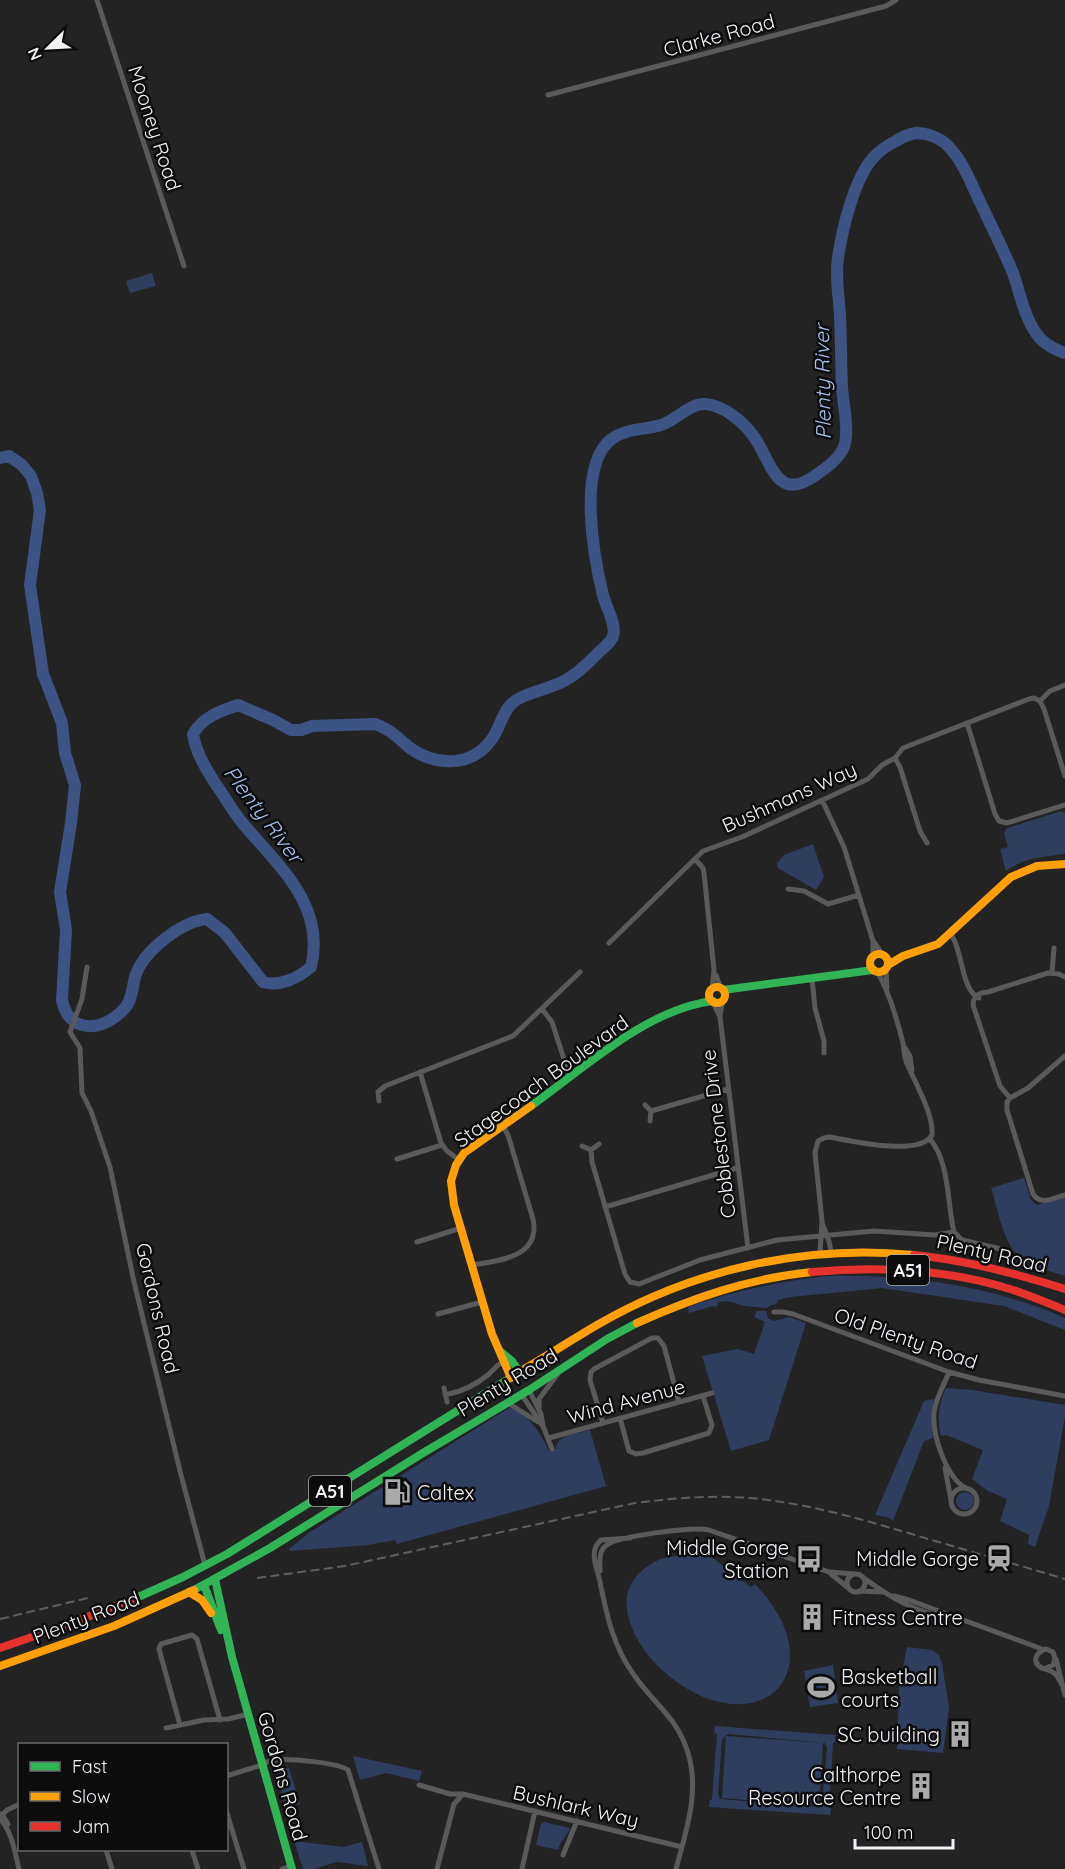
<svg xmlns="http://www.w3.org/2000/svg" width="1065" height="1869" font-family="Quicksand,sans-serif">
<style>
.green{fill:#2f3e5e;fill-rule:evenodd}
.lines{fill:none;stroke-linecap:round;stroke-linejoin:round}
.river{stroke:#3c5384;stroke-width:12}
.street{stroke:#5a5a5b;stroke-width:5}
.fast{stroke:#30b455;stroke-width:8}
.slow{stroke:#ff9f0a;stroke-width:8}
.jam{stroke:#e5322d;stroke-width:8}
.rail{stroke:#5e5e5f;stroke-width:2;stroke-dasharray:9 4.5;stroke-linecap:butt}
.labels{text-anchor:middle;dominant-baseline:central;stroke-width:5;stroke-linejoin:round;paint-order:stroke}
.shield{fill:#0c0c0d;stroke:#adadaf;stroke-width:1.5}
.shield-label{font-size:18px;font-weight:bold;fill:#f2f2f4}
.street-label{font-size:20px;fill:#f2f2f4;stroke:#0c0c0d}
.poi-label{font-size:20px;fill:#f2f2f4;stroke:#0c0c0d;text-anchor:end}
.water-label{font-size:21px;font-style:italic;fill:#a8c1f1;stroke:#0c0c0d}
</style>
<rect width="100%" height="100%" fill="#232324"/>
<!-- green -->
<path class="green" d="M152 273 156 286 130 293 126 281Z
M1061 811 1065 813V854C1041 857 1027 857 1006 871L1000 849 1008 847 1004 833 1007 828Z
M813 844 824 877 816 890 778 868 777 863 784 855Z
M1024 1178 1031 1200 1037 1205 1065 1197V1276C1053 1272 1040 1269 1029 1263 1003 1251 999 1212 991 1188Z
M826 1276C909 1274 989 1285 1065 1318V1330L1004 1306 882 1288 791 1297 778 1300 776 1304 771 1305 767 1308 745 1306 727 1301 718 1302 717 1307 713 1306 689 1313 688 1307C733 1291 778 1282 826 1276Z
M757 1311H766L768 1318 774 1321 789 1317 806 1323 769 1440 731 1451 702 1356 738 1349 754 1354 765 1322 754 1317Z
M946 1388 972 1390 1065 1405V1417L1049 1506 1035 1547 1028 1544 1029 1535 1000 1521 1007 1499 988 1491 972 1479 983 1450 946 1435 941 1436C936 1418 939 1405 946 1388Z
M934 1399 931 1416 933 1438 924 1441 893 1521 887 1517 875 1515 924 1401Z
M509 1408C526 1410 543 1436 549 1451L556 1449C556 1434 578 1434 590 1430L606 1486 397 1544 395 1540 368 1545 290 1551 289 1549 310 1532Z
M956 1501a9 9 0 1 1 18 0a9 9 0 1 1-18 0Z
M688 1554 705 1556 713 1558 751 1587 755 1584C775 1605 797 1639 788 1670 784 1685 773 1696 758 1701 710 1717 646 1669 631 1625 625 1608 624 1593 635 1578 642 1569 651 1563 661 1559 670 1556 679 1556 688 1554Z
M907 1647 932 1650 939 1655 942 1664 949 1707 943 1753 897 1749 899 1686Z
M833 1665 838 1703 810 1707 804 1671Z
M715 1726 836 1735 835 1742 833 1743 829 1808H831L830 1815 709 1807 710 1800 712 1799 717 1734 714 1733ZM728 1734 825 1743 827 1748 822 1806 817 1807 720 1799 718 1794 722 1739Z
M726 1736 823 1743 819 1806 722 1798Z
M353 1756 422 1771 419 1781 386 1773 360 1780Z
M277 1768H289L300 1804 285 1808 275 1770Z
M544 1822 570 1828C567 1837 560 1841 558 1850L536 1845 541 1824Z
M294 1841 343 1847 362 1842 368 1866 337 1862 313 1869H303Z"/>
<g class="lines">
<!-- river -->
<path class="river" d="M0 458 9 456 22 465 31 476 37 493 40 510 30 585 43 674 62 723 65 753 75 785 71 823 60 892 66 930 62 1000C69 1036 105 1031 125 1008 133 999 132 985 136 974 143 954 170 932 189 924 194 921 201 920 207 919L225 933 263 982C280 987 298 978 311 967 326 906 279 866 244 825 233 812 225 797 215 783 205 767 196 753 193 734 203 717 220 711 238 705L273 720 291 730H301L312 726 375 724C389 728 399 739 410 748 437 767 472 767 492 739 502 725 502 707 520 698 534 691 552 688 566 680 579 673 589 662 599 652 603 648 611 643 613 636 617 625 606 607 603 595 594 558 576 463 613 438 628 428 645 430 661 425 676 421 689 403 705 404 723 405 742 421 752 434 771 458 775 505 816 475 825 469 836 461 842 451 851 437 843 404 842 387 841 363 841 340 840 316 839 297 835 277 838 258 842 230 854 179 873 158 879 151 888 145 896 141 902 137 909 134 916 133 927 133 941 138 948 146 963 161 971 183 980 202 991 225 1003 249 1013 273 1020 293 1024 316 1036 333 1043 344 1053 349 1065 353"/>
<!-- street -->
<path class="street" d="M97 0 184 266
M548 95 886 6 896 0
M1040 701 1044 709 1065 776
M967 723 995 814 999 821 1007 823 1065 805
M895 758 900 767 920 831 927 843
M822 800 844 847 873 941V957
M695 859 703 868 704 873 714 970 712 990
M788 889 804 891 828 904 859 895
M950 933C963 949 961 991 979 998
M874 942 882 954
M609 943 703 851 742 837 868 779 882 765 895 758 903 748 1029 699 1034 698 1040 701 1050 691 1065 685
M87 967 82 999 70 1032 80 1048 82 1093 91 1111 110 1167 134 1282 181 1475 205 1565
M886 970 887 988
M1052 973 1054 948
M716 975 721 989
M1065 977 1059 974 1048 973 988 992C978 993 974 995 973 1005L1000 1086 1010 1098 1007 1102V1110L1033 1194C1041 1206 1053 1198 1065 1195
M812 979 815 1008 824 1041V1053
M713 1002 720 1017 748 1248
M542 1009 552 1022 570 1078
M720 1015 723 1000
M905 1048 910 1056 912 1070
M420 1072 441 1143 446 1150 459 1160
M1010 1098 1028 1088 1065 1056
M379 1101 378 1092 385 1086 513 1036 580 972
M645 1105 651 1111 650 1121
M651 1111 728 1089
M930 1139C950 1163 947 1203 954 1232
M582 1146 591 1150 599 1144
M591 1150 592 1162 625 1274 630 1282 639 1284 700 1260 777 1240 874 1231 935 1235 954 1232 962 1240 1010 1251
M397 1159 442 1145
M605 1207 737 1168
M822 1223 829 1241 831 1252
M417 1242 461 1228
M820 1252 822 1221 815 1153 818 1141 824 1138 830 1137C851 1141 920 1157 932 1135 934 1114 914 1081 906 1061 904 1055 904 1049 903 1043 897 1019 890 994 878 973
M471 1265C499 1261 541 1257 533 1219L508 1135 503 1126
M774 1312H783L793 1314 949 1372 979 1380 1065 1396
M438 1314 482 1302
M949 1372C944 1385 936 1398 934 1412 932 1434 946 1480 968 1489
M444 1388 447 1402
M529 1390 541 1414 543 1426
M521 1394 543 1426 552 1449
M445 1395C461 1392 476 1385 489 1374 494 1370 496 1365 503 1362
M508 1403 538 1422
M539 1409V1399L557 1375
M620 1418 629 1451 636 1454 643 1453 709 1433 712 1425 703 1396
M603 1423 590 1380 591 1372 594 1369 652 1338H658L664 1346 679 1402
M549 1438 712 1393
M945 1468 951 1500
M951 1501a13 13 0 1 1 26 0a13 13 0 1 1-26 0Z
M630 1538 601 1540C588 1551 597 1567 600 1582 607 1616 613 1646 634 1675 653 1703 678 1718 688 1753 700 1792 686 1831 676 1869
M600 1571C600 1563 598 1550 607 1545 619 1536 695 1526 709 1530L829 1572 855 1574
M831 1574 847 1587
M847 1583a9 9 0 1 1 18 0a9 9 0 1 1-18 0Z
M861 1576C888 1596 917 1614 951 1618
M859 1591 883 1592
M894 1596 909 1600 1042 1649
M1056 1659 1065 1695
M1046 1668 1053 1665 1055 1659 1053 1652 1046 1649C1038 1651 1031 1660 1040 1667 1045 1670 1049 1669 1054 1673 1058 1676 1060 1681 1062 1685
M180 1725 159 1649 161 1644 192 1635 197 1639 220 1720
M166 1728 204 1720 228 1719 249 1714
M262 1764C267 1762 271 1760 276 1760 288 1758 340 1763 348 1770L379 1869
M226 1776 262 1765
M419 1785 450 1794H463
M226 1810 244 1869
M0 1814H2L8 1824
M1 1816 7 1810 20 1804
M0 1819C12 1831 15 1853 19 1869
M106 1850 112 1869
M192 1850 198 1869
M563 1855 577 1821
M282 1869 291 1866
M437 1869 454 1804 463 1794 682 1847
M522 1869 535 1811"/>
<!-- fast -->
<path class="fast" d="M723 990 873 970
M531 1106C584 1068 647 1009 713 1001
M500 1351 512 1361 520 1373
M215 1579 232 1657 292 1869
M204 1585 221 1630
M194 1590 270 1548 423 1453 529 1390 607 1339 637 1323
M136 1598 183 1577 227 1554 526 1368"/>
<!-- slow -->
<path class="slow" d="M870 963a9 9 0 1 1 18 0a9 9 0 1 1-18 0Z
M888 965 903 956 938 944 1011 877 1037 866 1065 864
M709 995a8 8 0 1 1 16 0a8 8 0 1 1-16 0Z
M637 1323C693 1298 750 1278 812 1272
M526 1368C550 1354 573 1339 597 1325 692 1270 804 1244 914 1255
M511 1378 492 1334 454 1205 451 1181 456 1165 464 1153 531 1106
M189 1592 202 1600 211 1613
M0 1666 114 1626 194 1590"/>
<!-- jam -->
<path class="jam" d="M914 1255C966 1260 1015 1273 1065 1289
M812 1272C879 1266 948 1269 1013 1290 1031 1296 1048 1303 1065 1310
M0 1648 67 1625 136 1598"/>
<!-- rail -->
<path class="rail" d="M257 1578 345 1566 635 1503C673 1498 711 1495 750 1498 806 1503 861 1519 915 1535 965 1550 1015 1564 1065 1579
M0 1619 92 1597"/>
</g>
<!-- icons -->
<defs>
<symbol id="fuel-bare" viewBox="-9 -9 18 18"><path d="M-5.5-6h7V0h2V4h1.3V-2.5L3-4.5l.8-.8L6-3V5H2.5V1h-1V6h-7ZM-4.2-4.7v3.2H.2V-4.7Z" fill="#aaaaab" stroke="#0c0c0d" stroke-width="2.5" paint-order="stroke"/></symbol>
<symbol id="station-bare" viewBox="-9 -9 18 18"><path d="M-3-6H3Q5-6 5-4V2Q5 4 3 4L4.5 6H3L1.5 4h-3L-3 6H-4.5L-3 4Q-5 4-5 2V-4Q-5-6-3-6ZM-3.5-4v3h7v-3ZM-3.5 1v1.5H-2V1ZM2 1v1.5H3.5V1Z" fill="#aaaaab" stroke="#0c0c0d" stroke-width="2.5" paint-order="stroke"/></symbol>
<symbol id="bus-bare" viewBox="-9 -9 18 18"><path d="M-5-6H5V4H4V6H2V4H-2V6H-4V4H-5ZM-3.5-4V0h7V-4ZM-3.5 1.2v1.5H-2V1.2ZM2 1.2v1.5H3.5V1.2Z" fill="#aaaaab" stroke="#0c0c0d" stroke-width="2.5" paint-order="stroke"/></symbol>
<symbol id="building-bare" viewBox="-9 -9 18 18"><path d="M-4-6H4V6H1V3H-1V6H-4ZM-2.5-4.3h1.7v1.8h-1.7ZM.8-4.3h1.7v1.8H.8ZM-2.5-1h1.7V.8h-1.7ZM.8-1h1.7V.8H.8Z" fill="#aaaaab" stroke="#0c0c0d" stroke-width="2.5" paint-order="stroke"/></symbol>
<symbol id="stadium-bare" viewBox="-9 -9 18 18"><path d="M0-5a6.5 5 0 1 0 0 10a6.5 5 0 1 0 0-10ZM-3.5-1.8h7v3.6h-7Z" fill="#aaaaab" stroke="#0c0c0d" stroke-width="2.5" paint-order="stroke"/></symbol>
</defs>
<g fill-rule="evenodd">
<use href="#fuel-bare" x="378" y="1473" width="38" height="38"/>
<use href="#station-bare" x="980" y="1539" width="38" height="38"/>
<use href="#bus-bare" x="790" y="1540" width="38" height="38"/>
<use href="#building-bare" x="793" y="1598" width="38" height="38"/>
<use href="#stadium-bare" x="802" y="1668" width="38" height="38"/>
<use href="#building-bare" x="941" y="1715" width="38" height="38"/>
<use href="#building-bare" x="902" y="1767" width="38" height="38"/>
</g>
<g class="labels">
<!-- shield labels -->
<g class="shield">
<rect x="887" y="1255" width="42" height="30" rx="4.5"/>
<rect x="309" y="1476" width="42" height="30" rx="4.5"/>
</g>
<g class="shield-label">
<text x="908" y="1270">A51</text>
<text x="330" y="1491">A51</text>
</g>
<!-- street labels -->
<g class="street-label">
<text transform="translate(719 35) rotate(-15)">Clarke Road</text>
<text transform="translate(155 128) rotate(72)">Mooney Road</text>
<text transform="translate(789 797) rotate(-24)">Bushmans Way</text>
<text transform="translate(541 1081) rotate(-36)">Stagecoach Boulevard</text>
<text transform="translate(718 1134) rotate(-97)">Cobblestone Drive</text>
<text transform="translate(992 1253) rotate(13)">Plenty Road</text>
<text transform="translate(158 1308) rotate(77)">Gordons Road</text>
<text transform="translate(906 1338) rotate(19)">Old Plenty Road</text>
<text transform="translate(507 1382) rotate(-31)">Plenty Road</text>
<text transform="translate(626 1401) rotate(-15)">Wind Avenue</text>
<text transform="translate(86 1617) rotate(-21)">Plenty Road</text>
<text transform="translate(283 1776) rotate(74)">Gordons Road</text>
<text transform="translate(576 1806) rotate(13)">Bushlark Way</text>
</g>
<!-- poi labels -->
<g class="poi-label">
<text x="417" y="1492" text-anchor="start">Caltex</text>
<text x="789" y="1547">Middle Gorge<tspan x="789" dy="23">Station</tspan></text>
<text x="979" y="1558">Middle Gorge</text>
<text x="832" y="1617" text-anchor="start">Fitness Centre</text>
<text x="841" y="1676" text-anchor="start">Basketball<tspan x="841" dy="23">courts</tspan></text>
<text x="940" y="1734">SC building</text>
<text x="901" y="1774">Calthorpe<tspan x="901" dy="23">Resource Centre</tspan></text>
</g>
<!-- water labels -->
<g class="water-label">
<text transform="translate(822 382) rotate(-91)">Plenty River</text>
<text transform="translate(264 814) rotate(53)">Plenty River</text>
</g>
</g>
<!-- legend -->
<rect x="18" y="1743" width="210" height="108" fill="#0c0c0d" stroke="#686869" stroke-width="1.5"/>
<rect x="30" y="1762" width="30" height="9" fill="#30b455" stroke="#686869" stroke-width="1.5"/>
<text x="72" y="1773" font-size="18" fill="#f2f2f4">Fast</text>
<rect x="30" y="1792" width="30" height="9" fill="#ff9f0a" stroke="#686869" stroke-width="1.5"/>
<text x="72" y="1803" font-size="18" fill="#f2f2f4">Slow</text>
<rect x="30" y="1822" width="30" height="9" fill="#e5322d" stroke="#686869" stroke-width="1.5"/>
<text x="72" y="1833" font-size="18" fill="#f2f2f4">Jam</text>
<!-- north arrow -->
<g transform="translate(48 48) rotate(246)" stroke="#0c0c0d" stroke-width="4.5" paint-order="stroke">
<path d="M0-4.5L10 22L0 15L-10 22Z" fill="#f2f2f4"/>
<text y="-9" font-size="16" font-weight="bold" text-anchor="middle" fill="#f2f2f4">N</text>
</g>
<!-- scale -->
<path d="M855 1839v9h98v-9" fill="none" stroke="#f2f2f4" stroke-width="3"/>
<text x="864" y="1839" font-size="18" fill="#f2f2f4" stroke="#0c0c0d" stroke-width="4.5" paint-order="stroke">100 m</text>
</svg>
